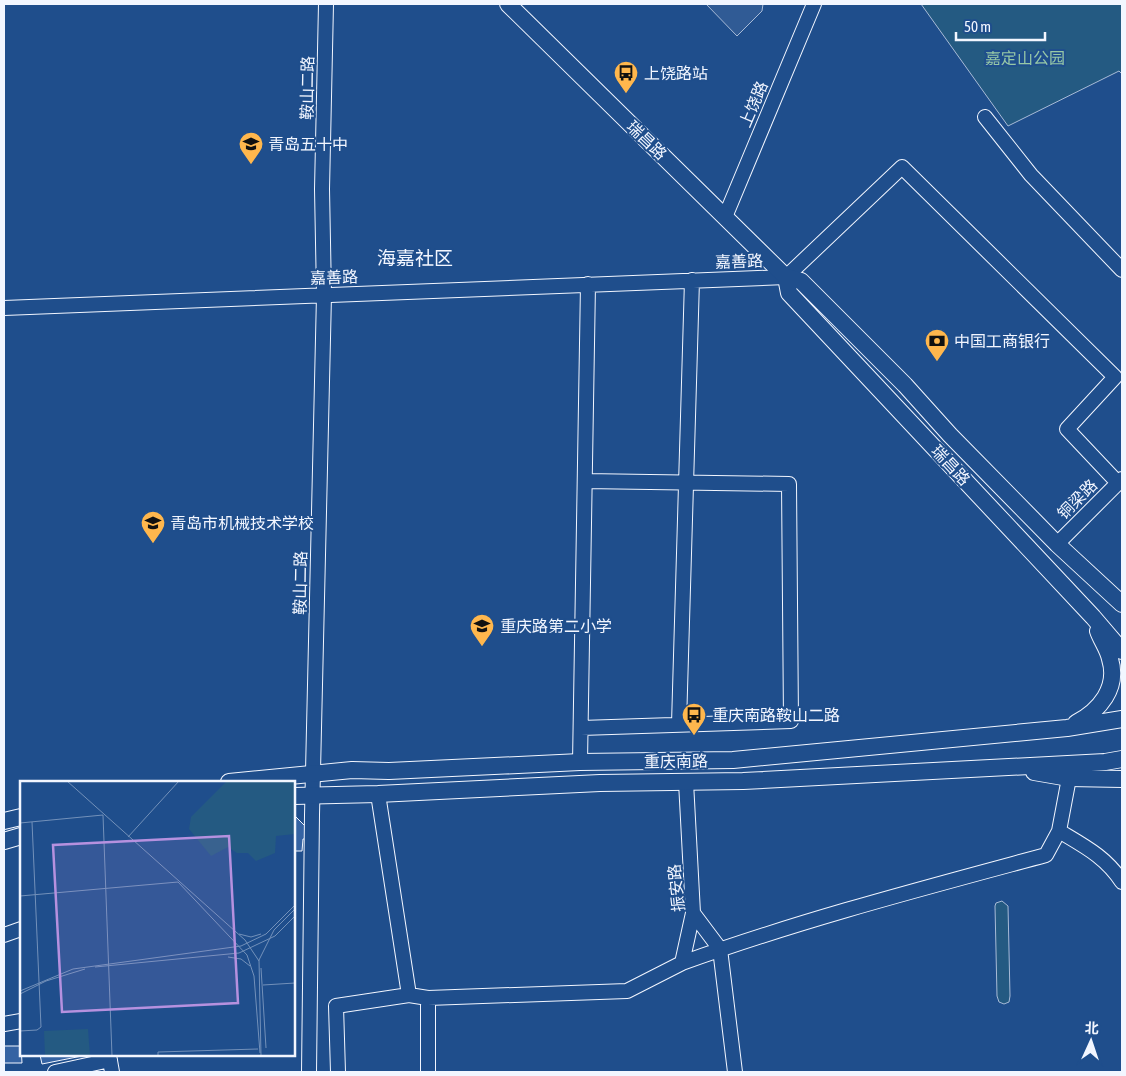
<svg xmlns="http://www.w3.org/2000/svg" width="1126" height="1076" font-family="'Asap Condensed','Noto Sans SC',sans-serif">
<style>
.green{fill:#245a82;stroke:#a8bbd7}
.parking{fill:#305b95;stroke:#a8bbd7}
.building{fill:#3563a3;stroke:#f2f6ff}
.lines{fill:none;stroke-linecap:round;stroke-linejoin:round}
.minor-casing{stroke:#f2f6ff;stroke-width:16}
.major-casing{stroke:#f2f6ff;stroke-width:18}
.minor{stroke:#1f4e8c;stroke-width:14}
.major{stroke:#1f4e8c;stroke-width:16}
.labels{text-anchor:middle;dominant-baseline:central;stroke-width:4;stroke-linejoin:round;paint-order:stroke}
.park-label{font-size:16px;fill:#97c8a6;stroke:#1f4e8c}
.poi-label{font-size:16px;fill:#f2f6ff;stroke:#1f4e8c;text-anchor:start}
.street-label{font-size:16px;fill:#f2f6ff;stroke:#1f4e8c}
.quarter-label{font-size:19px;fill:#f2f6ff;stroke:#1f4e8c}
.inset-road{fill:none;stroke:#7391ba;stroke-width:1}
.view{fill:#b691df;fill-opacity:0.15;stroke:#b691df;stroke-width:2.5}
.inset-edge{fill:none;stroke:#f2f6ff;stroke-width:2.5}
</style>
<rect width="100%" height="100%" fill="#1f4e8c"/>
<!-- green -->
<path class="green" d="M921 4H1122V74L1119 71 1008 126Z
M1002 901 1008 906 1010 996 1009 1002 1004 1004 999 1002 997 996 995 906 996 903Z"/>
<!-- parking -->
<path class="parking" d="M706 4H763L762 11 737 36Z"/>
<!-- building -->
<path class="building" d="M294 815 308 829 307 839H303L302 851H294Z
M4 1046H21L22 1063H4Z
M40 1055H87L42 1064Z"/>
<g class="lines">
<defs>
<path id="minor" d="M985 117 1031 175 1122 270
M725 217 814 4
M4 308 786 277 902 167 1115 377 1067 429 1118 483
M1057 544 1122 479
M679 724 692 280
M581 728 791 721 789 484 585 481
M580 762 588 284
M686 782 693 913 720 949 735 1072
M378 794 409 995
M1059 831C1084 846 1106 857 1122 882
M4 935 21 929
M682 963C801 920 924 888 1046 855L1059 831 1069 778
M428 998 627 991 682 963 693 913
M4 1024 21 1021
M109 1055 112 1072
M55 1072 110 1060
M309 1072 312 815 324 295 322 189 326 4
M338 1072 336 1006 409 995 428 998V1072"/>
<path id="major" d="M508 4 786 277 801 281 905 385 950 435 1057 544 1122 604
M786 277 789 293 1093 617 1122 651
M1076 723C1099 711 1119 688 1110 659 1108 649 1101 640 1098 631
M1034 772 1069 778 1122 779
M229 782 352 770 389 771 580 762 733 760 1067 728 1122 719
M294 796 378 794 600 783 743 781 1105 762 1122 759
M4 821 21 817
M4 841 21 836"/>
</defs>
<!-- minor casing -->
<use href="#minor" class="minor-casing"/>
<!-- major casing -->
<use href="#major" class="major-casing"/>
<!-- minor -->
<use href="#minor" class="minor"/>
<!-- major -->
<use href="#major" class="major"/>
</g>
<!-- icons -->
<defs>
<symbol id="bus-pin" viewBox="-11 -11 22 30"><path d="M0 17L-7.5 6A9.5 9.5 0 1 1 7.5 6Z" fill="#ffb74d" stroke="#1f4e8c"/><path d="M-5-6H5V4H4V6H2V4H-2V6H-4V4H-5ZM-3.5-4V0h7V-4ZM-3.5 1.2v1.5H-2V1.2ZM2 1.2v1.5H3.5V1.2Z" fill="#111"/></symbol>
<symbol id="school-pin" viewBox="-11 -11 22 30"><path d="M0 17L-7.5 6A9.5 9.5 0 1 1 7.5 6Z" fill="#ffb74d" stroke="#1f4e8c"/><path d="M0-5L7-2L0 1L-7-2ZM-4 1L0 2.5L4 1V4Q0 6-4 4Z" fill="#111"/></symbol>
<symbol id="bank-pin" viewBox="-11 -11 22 30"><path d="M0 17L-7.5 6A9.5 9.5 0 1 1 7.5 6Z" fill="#ffb74d" stroke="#1f4e8c"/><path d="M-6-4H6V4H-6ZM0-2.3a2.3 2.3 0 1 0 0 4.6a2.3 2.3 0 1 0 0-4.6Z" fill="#111"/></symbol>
</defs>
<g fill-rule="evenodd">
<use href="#bus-pin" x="612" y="59" width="28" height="38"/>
<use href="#school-pin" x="237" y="130" width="28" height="38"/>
<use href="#bank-pin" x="923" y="327" width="28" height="38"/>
<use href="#school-pin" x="139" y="509" width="28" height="38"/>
<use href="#school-pin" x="468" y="612" width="28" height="38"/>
<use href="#bus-pin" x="680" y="701" width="28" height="38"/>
</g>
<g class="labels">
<!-- park labels -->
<g class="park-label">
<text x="1025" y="58">嘉定山公园</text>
</g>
<!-- poi labels -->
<g class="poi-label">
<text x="644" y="73">上饶路站</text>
<text x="268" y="144">青岛五十中</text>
<text x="954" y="341">中国工商银行</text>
<text x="170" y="523">青岛市机械技术学校</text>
<text x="500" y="626">重庆路第二小学</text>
<text x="712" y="715">重庆南路鞍山二路</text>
</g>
<!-- street labels -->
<g class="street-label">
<text transform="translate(307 88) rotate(-89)">鞍山二路</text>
<text transform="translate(753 104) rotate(-67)">上饶路</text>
<text transform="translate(647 140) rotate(44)">瑞昌路</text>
<text transform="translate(739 261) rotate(-2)">嘉善路</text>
<text transform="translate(334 277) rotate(-2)">嘉善路</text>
<text transform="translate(951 465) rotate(47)">瑞昌路</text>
<text transform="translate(1077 499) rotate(-45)">铜梁路</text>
<text transform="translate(300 583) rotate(-89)">鞍山二路</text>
<text transform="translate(676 761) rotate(-1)">重庆南路</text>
<text transform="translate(676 888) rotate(-96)">振安路</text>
</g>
<!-- quarter labels -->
<g class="quarter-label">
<text x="415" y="258">海嘉社区</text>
</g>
</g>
<!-- overview -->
<g transform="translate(20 781)">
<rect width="275" height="275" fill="#1f4e8c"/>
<path d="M207 0H275V53L256 55 255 72 236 80 228 72H217L208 66 191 75 169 48 171 36ZM68 248 70 275H25L24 250Z" fill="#245a82"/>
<path class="inset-road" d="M47 0 225 159 239 180M83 34 92 275M0 42 83 34M108 56 159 0M158 101 227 174 234 195 240 272M0 115 158 101M219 153 231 156 241 153M208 176 221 178 230 185M75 186 219 172 255 155 275 135M241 187 246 267M243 204 275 202M0 210 53 188 221 165 246 153 275 124M0 213 26 200 65 188M0 250 17 249 21 246 12 41M138 275V271L238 268M241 275 239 179 254 149 275 128"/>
<path class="view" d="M209 55 218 222 42 231 33 64Z"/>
<rect width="275" height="275" class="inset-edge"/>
</g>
<!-- border -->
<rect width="1126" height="1076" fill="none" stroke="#f2f6ff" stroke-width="10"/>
<!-- north arrow -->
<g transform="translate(1091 1041) rotate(3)" stroke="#1f4e8c" stroke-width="4" paint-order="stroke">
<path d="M0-4L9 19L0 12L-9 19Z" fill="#f2f6ff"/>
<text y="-8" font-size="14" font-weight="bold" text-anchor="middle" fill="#f2f6ff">北</text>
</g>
<!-- scale -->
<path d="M956 32v8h89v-8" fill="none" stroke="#f2f6ff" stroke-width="2.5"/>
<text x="964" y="32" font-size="15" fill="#f2f6ff" stroke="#1f4e8c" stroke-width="4" paint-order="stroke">50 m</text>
</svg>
